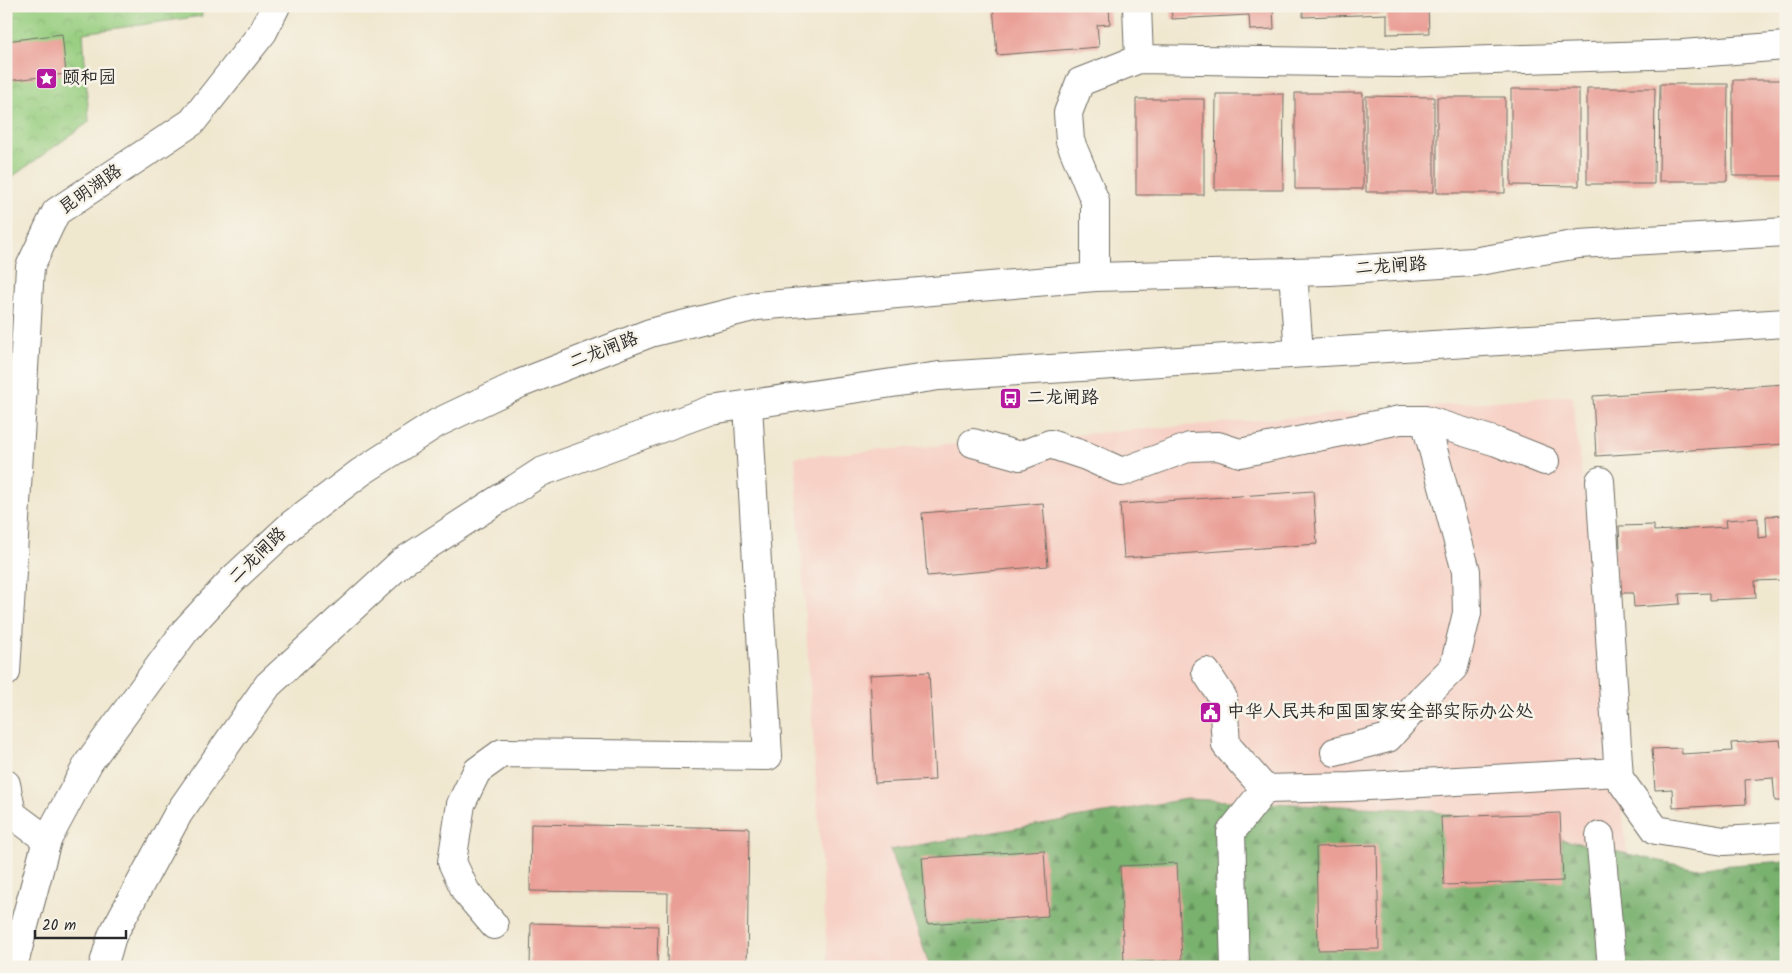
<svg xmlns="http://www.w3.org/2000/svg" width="1792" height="973" font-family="Kalam,'LXGW WenKai TC',sans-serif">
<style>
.built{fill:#f7d1c6}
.forest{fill:url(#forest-firs);stroke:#526e4c}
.park{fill:url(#park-crowns);stroke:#617c56}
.building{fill:#ea9f96}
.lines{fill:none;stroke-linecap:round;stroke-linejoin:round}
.minor-casing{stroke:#706d64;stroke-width:30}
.major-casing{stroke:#706d64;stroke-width:30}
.minor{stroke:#fff;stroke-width:28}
.major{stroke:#fff;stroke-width:28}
.labels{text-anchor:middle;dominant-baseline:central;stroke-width:5;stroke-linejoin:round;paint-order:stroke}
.poi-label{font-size:18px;fill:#2b2b2b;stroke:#f7f3e8;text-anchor:start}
.street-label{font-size:18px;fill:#2b2b2b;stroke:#f7f3e8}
</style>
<defs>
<pattern id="forest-firs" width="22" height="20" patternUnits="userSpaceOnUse" patternTransform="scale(1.25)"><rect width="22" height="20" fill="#79b16e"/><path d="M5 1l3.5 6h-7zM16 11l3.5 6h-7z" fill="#63905b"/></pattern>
<pattern id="park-crowns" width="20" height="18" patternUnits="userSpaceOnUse" patternTransform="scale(1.25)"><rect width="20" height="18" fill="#97ce80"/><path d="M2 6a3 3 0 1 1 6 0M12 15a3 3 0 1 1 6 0" fill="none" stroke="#82b16f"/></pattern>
</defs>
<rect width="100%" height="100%" fill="#f7f3e8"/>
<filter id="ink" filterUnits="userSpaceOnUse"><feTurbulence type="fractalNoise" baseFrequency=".02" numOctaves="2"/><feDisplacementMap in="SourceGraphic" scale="10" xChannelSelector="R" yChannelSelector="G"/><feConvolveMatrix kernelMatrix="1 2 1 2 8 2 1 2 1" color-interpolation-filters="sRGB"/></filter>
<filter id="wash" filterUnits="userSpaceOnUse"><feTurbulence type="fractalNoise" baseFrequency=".0096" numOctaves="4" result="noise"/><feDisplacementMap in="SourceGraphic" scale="20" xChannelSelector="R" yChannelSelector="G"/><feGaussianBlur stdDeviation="1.12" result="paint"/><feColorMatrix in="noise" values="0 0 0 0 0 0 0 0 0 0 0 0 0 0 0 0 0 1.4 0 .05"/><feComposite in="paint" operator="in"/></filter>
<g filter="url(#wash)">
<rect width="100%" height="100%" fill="#f0e7cf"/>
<!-- built -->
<path class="built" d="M1572 395 1641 967H828L795 457Z"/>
<!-- forest -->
<path class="forest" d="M1186 799 1427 810 1692 868 1786 861V967H930L890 850Z"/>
<!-- park -->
<path class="park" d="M6 6H201L202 16 83 33 89 122 6 181Z"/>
<g id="blocks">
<!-- building -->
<path class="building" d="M993 6H1109L1110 24 1097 25 1099 47 997 55Z
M1171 6H1273L1274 29 1250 30 1249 15 1172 19Z
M1303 6H1428L1429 33 1387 34V14L1303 17Z
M62 34 66 74 6 81V41Z
M1733 80H1786V176H1733Z
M1660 84H1728L1727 181H1659Z
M1587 88H1655L1654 184H1587Z
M1511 89H1579V186L1511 185Z
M1295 93H1363V189H1295Z
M1216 94H1284L1283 190H1215Z
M1366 96 1434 97V192H1366Z
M1437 97H1505V193H1437Z
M1136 99H1204V195H1136Z
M1786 384V444L1596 456 1593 396Z
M1313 491 1317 544 1124 558 1120 504Z
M1043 503 1048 566 927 576 922 513Z
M1786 515V594H1782L1781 580 1755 581 1756 598 1710 600V593L1679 594 1680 604 1634 607 1633 593H1616L1614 547H1620L1619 526 1654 525V531L1727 527 1726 520 1758 518V538L1767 537 1766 516Z
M929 672 935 780 875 783 870 675Z
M1780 740 1781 747H1786V801H1775L1773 778 1745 780 1746 804 1673 808 1672 789 1655 790 1652 749 1681 748 1682 754 1732 751 1731 743Z
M1560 813 1563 881 1444 885 1441 817Z
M531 824 749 828 747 967H667L668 893 530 891Z
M1377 845 1379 949 1318 950 1316 847Z
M1044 850 1048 916 927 924 922 858Z
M1177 863 1182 960 1124 963 1120 866Z
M531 923 658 926 657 967H530Z"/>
</g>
</g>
<g filter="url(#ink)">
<use href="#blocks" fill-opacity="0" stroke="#706d64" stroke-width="1"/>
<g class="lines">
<defs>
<path id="minor" d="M1137 6 1139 59
M1095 277V201L1070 141 1068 113 1080 82 1139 59 1399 63 1683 54 1786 46
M973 443 1020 456 1050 444 1086 456 1122 472 1190 447 1218 446 1240 453 1400 420H1425L1497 442 1545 461
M1600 481 1619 778 1656 830 1724 841 1786 837
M6 672 30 267 56 212 192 122 263 32 276 6
M1206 672 1223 698 1226 745 1265 789 1350 787 1618 772
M1335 752 1388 738 1425 696 1454 667 1467 613 1466 571 1425 420
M6 784 12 814 47 840
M1600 836 1612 967
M494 925 466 892 452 862 461 804 477 771 502 753 768 756 748 405
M1235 967 1231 832 1265 789"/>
<path id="major" d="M1293 272 1299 353
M13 967 47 840 89 762 185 631 233 579 291 525 361 472 437 423 519 384 650 333 757 306 1095 277 1330 271 1473 262 1579 244 1786 232
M103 967 112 936 178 814 268 685 402 562 541 472 711 410 939 376 1786 323"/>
</defs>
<!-- minor casing -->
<use href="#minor" class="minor-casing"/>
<!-- major casing -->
<use href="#major" class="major-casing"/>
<!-- minor -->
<use href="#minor" class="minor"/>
<!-- major -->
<use href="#major" class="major"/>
</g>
</g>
<!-- icons -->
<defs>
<symbol id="sight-square" viewBox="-11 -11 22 22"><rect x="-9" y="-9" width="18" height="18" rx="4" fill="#b5179e" stroke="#f7f3e8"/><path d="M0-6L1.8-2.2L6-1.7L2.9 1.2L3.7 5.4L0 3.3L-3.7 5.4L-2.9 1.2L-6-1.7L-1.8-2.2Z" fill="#fff"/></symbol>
<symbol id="bus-square" viewBox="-11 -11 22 22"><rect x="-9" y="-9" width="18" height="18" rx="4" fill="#b5179e" stroke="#f7f3e8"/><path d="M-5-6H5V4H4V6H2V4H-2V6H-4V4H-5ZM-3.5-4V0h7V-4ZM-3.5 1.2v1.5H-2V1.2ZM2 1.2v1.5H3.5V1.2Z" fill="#fff"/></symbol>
<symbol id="civic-square" viewBox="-11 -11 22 22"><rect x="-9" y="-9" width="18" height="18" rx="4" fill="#b5179e" stroke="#f7f3e8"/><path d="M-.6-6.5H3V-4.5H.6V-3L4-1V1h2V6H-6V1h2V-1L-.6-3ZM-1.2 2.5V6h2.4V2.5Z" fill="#fff"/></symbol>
</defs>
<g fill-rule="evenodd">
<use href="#sight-square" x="34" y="66" width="25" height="25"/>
<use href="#bus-square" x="998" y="386" width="25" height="25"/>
<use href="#civic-square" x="1198" y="700" width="25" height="25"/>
</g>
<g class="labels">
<!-- poi labels -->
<g class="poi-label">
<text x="62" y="78">颐和园</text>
<text x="1027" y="398">二龙闸路</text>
<text x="1227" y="712">中华人民共和国国家安全部实际办公处</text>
</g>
<!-- street labels -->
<g class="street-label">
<text transform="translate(91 190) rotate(-35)">昆明湖路</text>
<text transform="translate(1391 267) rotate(-4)">二龙闸路</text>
<text transform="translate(604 351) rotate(-21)">二龙闸路</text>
<text transform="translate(258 556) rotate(-44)">二龙闸路</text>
</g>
</g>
<!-- margin -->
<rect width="1792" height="973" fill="none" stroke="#f7f3e8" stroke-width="25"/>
<!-- scale -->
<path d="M35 930v8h91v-8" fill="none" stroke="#2b2b2b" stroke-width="2.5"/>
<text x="42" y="930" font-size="15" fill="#2b2b2b" stroke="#f7f3e8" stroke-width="4" paint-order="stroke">20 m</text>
</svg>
